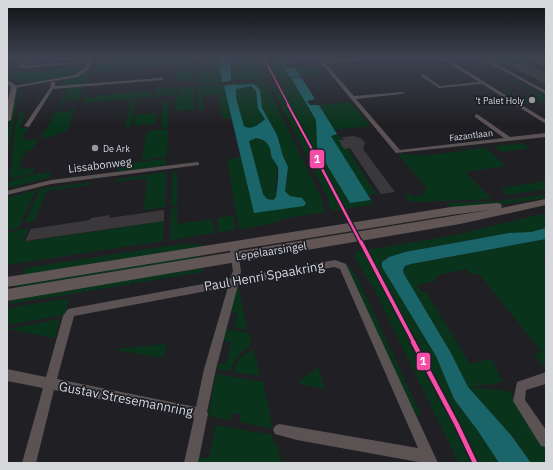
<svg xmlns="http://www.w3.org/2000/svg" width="553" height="470" font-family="'IBM Plex Sans',sans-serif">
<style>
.green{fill:#0a331c}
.water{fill:#196569;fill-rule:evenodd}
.building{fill:#3a383a}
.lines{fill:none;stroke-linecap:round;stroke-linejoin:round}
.street{fill:#5b5254;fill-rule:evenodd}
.secondary{fill:#615556;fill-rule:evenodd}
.tram-1-far4-casing{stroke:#1e1f26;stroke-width:3}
.tram-1-far3-casing{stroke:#1e1f26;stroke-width:4}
.tram-1-far2-casing{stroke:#1e1f26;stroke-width:5}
.tram-1-far1-casing{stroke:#1e1f26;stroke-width:6}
.tram-1-casing{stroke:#1e1f26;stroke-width:8}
.tram-1-far4{stroke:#f54da8;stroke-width:1.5}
.tram-1-far3{stroke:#f54da8;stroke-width:2}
.tram-1-far2{stroke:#f54da8;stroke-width:2.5}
.tram-1-far1{stroke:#f54da8;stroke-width:3.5}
.tram-1{stroke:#f54da8;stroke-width:4.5}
.poi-dot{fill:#96979b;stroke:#1e1f26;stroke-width:1.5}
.labels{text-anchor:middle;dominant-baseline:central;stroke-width:3.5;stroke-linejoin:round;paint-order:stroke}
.far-poi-label{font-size:9px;fill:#d6d7db;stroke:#1e1f26;text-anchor:end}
.far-street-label{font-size:9px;fill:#d6d7db;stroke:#1e1f26}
.street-label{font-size:11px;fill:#d6d7db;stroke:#1e1f26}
.near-street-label{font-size:13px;fill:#d6d7db;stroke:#1e1f26}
.line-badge{stroke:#1e1f26;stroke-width:1.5}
.badge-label{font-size:11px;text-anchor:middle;font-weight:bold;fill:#fff}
</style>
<rect width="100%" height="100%" fill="#202024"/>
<!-- green -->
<path class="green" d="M147 58 145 69 92 73 95 62Z
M149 58H191V65L147 68Z
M199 58H213L214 62 212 72 205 75H196L195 65 204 64 203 62H199Z
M216 58H218L222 82 197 84 196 77 214 73 215 71Z
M231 58H255L262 72 263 79 231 81Z
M259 58H278L290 77 268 78Z
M500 58 523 60 546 71V77L518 63 501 65 497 61Z
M86 65C81 80 37 81 22 84L18 79 7 77V73L71 69 73 66Z
M319 65 327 73 300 76 294 67Z
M191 66 192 80 175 81 176 67Z
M86 74H89L85 85 59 86 62 81Z
M291 78 316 120 317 146 319 152 350 203 371 200 374 204 333 211 329 207 328 198 268 80 275 90 287 89 281 79Z
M265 81 321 198 325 212 293 217 265 225 239 229 227 160 241 157 254 213 297 198 288 195 285 191 288 167 283 156 277 135 262 108 260 90 253 84 237 85 235 84 224 86 231 119 222 118 218 94 202 96 204 109 199 110 196 94 198 92 197 86Z
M517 83H521L546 97V101L524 104 501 90H506L516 97C523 96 530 98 538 97L534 93 541 97Z
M83 86 78 102 72 100 73 98 70 97C65 101 61 105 57 111L66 112 76 107 68 130 51 137 41 138 68 89 57 90 58 89Z
M193 86 194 110 175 111V99L178 97 180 87Z
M250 86 256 91 258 109 265 119 252 128 244 126 236 98V89Z
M177 87V95L155 97 156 89Z
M16 90H19L7 157V137Z
M142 91H153L152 97 82 103 84 97 95 98 96 96Z
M131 100H136L131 126 125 127Z
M168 100V127L161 128 163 101Z
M351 102 370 126 335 130 319 105Z
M19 111H21L25 117 19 128 29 127 22 138 24 140 39 139 32 150 26 151 19 164H23L20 169 35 168 33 173 10 179 15 127 19 118Z
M157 113 156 123 134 126 136 115Z
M168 129 167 157 142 160 147 131Z
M337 134 341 138 376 194 368 195 330 135Z
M255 138 264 141 269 144 271 150V156L277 166 275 199 269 200 263 194 249 141Z
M522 143 530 148 501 152 493 146Z
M485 147 506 166 465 172 492 199 413 202 407 199 404 194 409 193 412 197 424 195 422 191H427L426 187 397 153C421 159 460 151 485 147Z
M166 159V165L118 172 120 164Z
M177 171V206H171L172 172Z
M51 172 49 178 12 187H8L9 181 31 175Z
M166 172 165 207 144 210 147 178 115 182 116 179Z
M546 181V189L507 195 500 188Z
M91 182 90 185 47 191 34 221 24 223 40 189Z
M36 190 18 228 7 231 8 198Z
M546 194V198L512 203 452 209 447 203 501 201Z
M177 208V224L212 219 214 233 170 240 171 209Z
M546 213V228L530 232 509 233 405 252 384 259 383 267 436 356 454 399 478 431 499 463H459L375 291 354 256 356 255 355 252 455 235Z
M233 216 235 230 218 232 217 218Z
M164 221 163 241 7 265V233L29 228 23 242Z
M546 239V256L543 259 546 263V366H543L534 355 542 352 479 274 472 275 467 269 438 275 435 278 436 281 417 285 422 293 426 292 470 364 491 359 503 382 470 387 509 391 546 447V463H531L511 435 468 387 451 353 404 274 403 270 407 265Z
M187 243 188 245 201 243 202 249 22 278 25 268Z
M202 253V261L15 292 19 283Z
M203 265V272L10 304 13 297Z
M349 265 358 279 421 415 415 417 346 266Z
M238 287 248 330 234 327 238 314 228 312 234 288Z
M64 299H67L68 301 65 315 7 325V312L9 308Z
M60 319 55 338 7 329Z
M225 329 249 333 252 344C241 351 235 358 230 371L217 369 218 363 226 364 231 342 222 341Z
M167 344 162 358 116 350 117 349Z
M253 348 260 376 233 372 239 359Z
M318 367 325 389 299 384V382Z
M216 374 263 382 273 429 239 422 241 414 232 413 230 420 208 416Z
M216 425 272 435 274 444 276 443 282 463H197L198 457 209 458Z"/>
<!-- water -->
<path class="water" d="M218 58H231V81L222 82Z
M278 58H288L292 64H284L286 68 294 67 300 76 290 77Z
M301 77 315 99 307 101 310 105H319L337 134 331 136 371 200 350 203 319 152 317 146 316 120 291 78Z
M235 84 237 85 254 84 260 90 262 108 277 135 283 156 288 167 285 191 290 196 302 198 306 203 304 206 254 213 224 86ZM251 86 256 91 258 109 265 119C259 124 252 131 244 126L236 98V89ZM256 138C267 140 270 145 271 154 271 159 277 163 278 168 279 177 277 188 276 197L273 200 267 199 263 194 249 141Z
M546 228V239L411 264 405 266 403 270 404 274 451 353 468 387 511 435 531 463H499L478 431 454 399 436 356 382 267V262L389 257 405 252 509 233 531 232Z"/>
<!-- building -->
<path class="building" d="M527 64 546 73V84L509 65Z
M354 136 362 139 365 143 363 149 395 192 381 194 350 148 344 149 339 140H344L342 137Z
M164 210V221L25 241 31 229 90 220 91 218 110 215 109 218Z"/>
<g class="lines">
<!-- street -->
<path class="street" d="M32 58H36L32 63H25L23 66 88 61 89 58H93L88 70 78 77 12 88V86H14L75 75 85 68 87 63 20 68 18 67 23 61H30Z
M317 58H321L324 62 364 58 363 60 326 64 354 96 404 92V93L402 94 356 99 400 150 504 138 475 117V115L477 114 510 137 546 133V137L396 153Z
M441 58H446L546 120V124L482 84 439 88 421 76V74H423L440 86 479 82Z
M475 58H480L489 64 486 65Z
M490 58H494L492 61 493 62 546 91V94L491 64 488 61Z
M530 58H536L546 63V66Z
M161 78H163V80L53 89 29 127 24 126 50 88 51 82H55V86Z
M197 162 199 163V165L51 184 7 195V191L51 180Z
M233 242 236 243 237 245 241 271 240 277 335 260 346 264 438 463H424L297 440 275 434 273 430 275 426 279 424 418 448 340 269 334 267 238 285 216 369 207 412 208 414 198 463H184L194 418 54 390 36 463H22L43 388 7 381V369L46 377 63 316 68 309 230 279 233 271 229 245 230 243ZM228 287 204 369 196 407 57 379 74 316Z
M546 372V384L526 390 525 400 546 430V447L541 446 513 401 517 382Z"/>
<!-- secondary -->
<path class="secondary" d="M7 80 13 83 17 87 11 120 7 122V104L11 87 7 84Z
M546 199V205L460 224 7 301V289L489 210 451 215 7 287V277L451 207 497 203 501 204 502 206 501 208Z"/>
<defs>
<path id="tram-1-far4" d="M264 58 289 106"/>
<path id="tram-1-far3" d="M288 105 321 166"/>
<path id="tram-1-far2" d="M320 165 361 243"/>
<path id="tram-1-far1" d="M361 242 414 343"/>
<path id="tram-1" d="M413 342 457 425 475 463"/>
</defs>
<!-- tram-1-far4 casing -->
<use href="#tram-1-far4" class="tram-1-far4-casing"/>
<!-- tram-1-far3 casing -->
<use href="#tram-1-far3" class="tram-1-far3-casing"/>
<!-- tram-1-far2 casing -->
<use href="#tram-1-far2" class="tram-1-far2-casing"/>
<!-- tram-1-far1 casing -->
<use href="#tram-1-far1" class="tram-1-far1-casing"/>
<!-- tram-1 casing -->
<use href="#tram-1" class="tram-1-casing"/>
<!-- tram-1-far4 -->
<use href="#tram-1-far4" class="tram-1-far4"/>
<!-- tram-1-far3 -->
<use href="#tram-1-far3" class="tram-1-far3"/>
<!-- tram-1-far2 -->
<use href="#tram-1-far2" class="tram-1-far2"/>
<!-- tram-1-far1 -->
<use href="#tram-1-far1" class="tram-1-far1"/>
<!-- tram-1 -->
<use href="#tram-1" class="tram-1"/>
</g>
<!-- sky -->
<linearGradient id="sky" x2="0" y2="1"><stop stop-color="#121214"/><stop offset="0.47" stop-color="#3c4250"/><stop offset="1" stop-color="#3c4250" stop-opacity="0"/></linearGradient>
<rect width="553" height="124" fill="url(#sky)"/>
<!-- markers -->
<g class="poi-dot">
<circle cx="532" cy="100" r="4"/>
<circle cx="95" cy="148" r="4"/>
</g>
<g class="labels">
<!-- far-poi labels -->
<g class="far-poi-label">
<text x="524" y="100">'t Palet Holy</text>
<text x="103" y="148" text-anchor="start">De Ark</text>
</g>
<!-- far-street labels -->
<g class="far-street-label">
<text transform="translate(471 135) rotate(-7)">Fazantlaan</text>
</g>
<!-- street labels -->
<g class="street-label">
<text transform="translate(100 165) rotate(-7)">Lissabonweg</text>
<text transform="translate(271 251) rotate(-9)">Lepelaarsingel</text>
</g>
<!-- near-street labels -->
<g class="near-street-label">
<text transform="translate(264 276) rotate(-10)">Paul Henri Spaakring</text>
<text transform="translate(126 399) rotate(11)">Gustav Stresemannring</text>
</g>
</g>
<g class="line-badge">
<rect x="309" y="149" width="16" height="20" rx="4" fill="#f54da8"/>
<rect x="416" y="352" width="15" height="19" rx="4" fill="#f54da8"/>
</g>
<g class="badge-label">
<text x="317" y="163">1</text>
<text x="423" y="365">1</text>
</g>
<!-- border -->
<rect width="553" height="470" fill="none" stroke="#d6d7db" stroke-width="16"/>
</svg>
